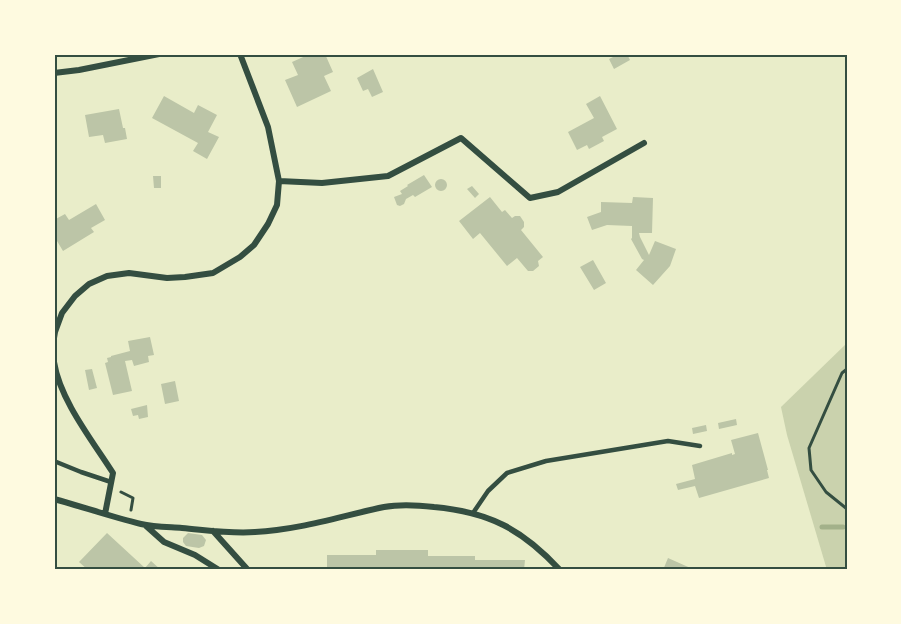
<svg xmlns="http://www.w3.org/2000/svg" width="901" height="624" font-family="'Work Sans',sans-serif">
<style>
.green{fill:#cad2ad}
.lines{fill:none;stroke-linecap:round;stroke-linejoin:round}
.stream{stroke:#a3b18a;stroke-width:5}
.building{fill:#bcc5a7}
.path{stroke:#344e41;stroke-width:3}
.service{stroke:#344e41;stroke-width:4.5}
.minor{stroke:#344e41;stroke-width:6}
.neatline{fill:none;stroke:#344e41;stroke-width:2}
</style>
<rect width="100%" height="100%" fill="#e9edc9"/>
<!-- green -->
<path class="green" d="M847 343V570H827L787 435 781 407Z"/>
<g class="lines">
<!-- stream -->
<path class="stream" d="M822 527H843"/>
</g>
<!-- building -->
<path class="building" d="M310 54H315L316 56 325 54 333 72 324 76 331 91 297 107 285 80 298 75 292 62Z
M619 54H627L630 60 614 69 609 59Z
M373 69 383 92 372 97 368 89 363 91 357 78Z
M164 96 194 113 198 105 217 115 208 132 219 137 207 159 193 151 198 143 152 118Z
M600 96 617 129 602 137 604 141 589 149 587 145 577 150 568 132 594 118 586 104Z
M119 109 123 128H125L127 139 105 143 103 135 89 137 85 115Z
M424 175 432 187 415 197 413 195 406 199 404 204 400 206 397 205 394 197 402 194 400 191 408 186 407 185Z
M153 176H161V188H154Z
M435 185a6 6 0 1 1 12 0a6 6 0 1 1-12 0Z
M472 186 479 194 475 198 467 189Z
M490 197 502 212 505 210 512 218 515 216H520L524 222V227L521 230 543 257 538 261 539 266 533 271H528L517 258 507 266 480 233 473 239 459 221Z
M633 197 653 198 652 233H639L640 237 649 255 655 241 676 249 670 266 653 285 636 270 644 260 642 259 631 239 632 238V226L607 225 592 230 587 217 601 212V202L632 203Z
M96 204 105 220 91 228 94 232 63 251 54 236V220L65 214 69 220Z
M593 260 606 283 594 290 580 267Z
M150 337 154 355 148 356 149 362 134 366 132 360 125 361 132 391 113 395 105 363 108 362 107 358 111 357V356L130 351 128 341Z
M92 369 97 388 89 390 85 370Z
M175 381 179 401 165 404 161 384Z
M147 405 148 417 139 419 138 415 133 416 131 409Z
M736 419 737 425 719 429 718 423Z
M706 425 707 431 693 434 692 428Z
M758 433 768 470H767L769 478 699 498 695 486 678 490 676 484 695 479 692 465 732 453V455L735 454 731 440Z
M107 533 145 568 151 561 161 570H88L79 562Z
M188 533 202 535 206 540 204 546 199 548 186 546 183 542V538Z
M376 550H428V556H475V560H525L524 570H327V555H376Z
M668 558 695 570H663Z"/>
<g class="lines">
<!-- path -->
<path class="path" d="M847 369 842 373 809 448 811 470 826 492 847 509
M121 492 133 498 131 510"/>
<!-- service -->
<path class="service" d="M54 461 81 472 111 482
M473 513 488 491 507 473 546 461 668 441 700 446"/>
<!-- minor -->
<path class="minor" d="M54 73 79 70 159 54
M279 181 322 183 388 176 461 138 530 198 558 192 644 143
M54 338 55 332 62 313 75 296 89 284 107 276 129 273 167 278 185 277 213 273 240 257 254 245 268 224 277 205 279 181 268 127 240 54
M54 362C60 400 92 440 113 473L105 514
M54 499C83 507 112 517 141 524 154 527 169 527 182 528 206 530 231 534 255 532 299 530 341 516 384 507 400 504 417 505 434 507 489 512 522 529 560 570
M145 525 164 542 195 555 219 570
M213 531 248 570"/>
</g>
<!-- border -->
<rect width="901" height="624" fill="none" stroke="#fefae0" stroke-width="111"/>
<rect x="56" y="56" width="790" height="512" class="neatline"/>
</svg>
